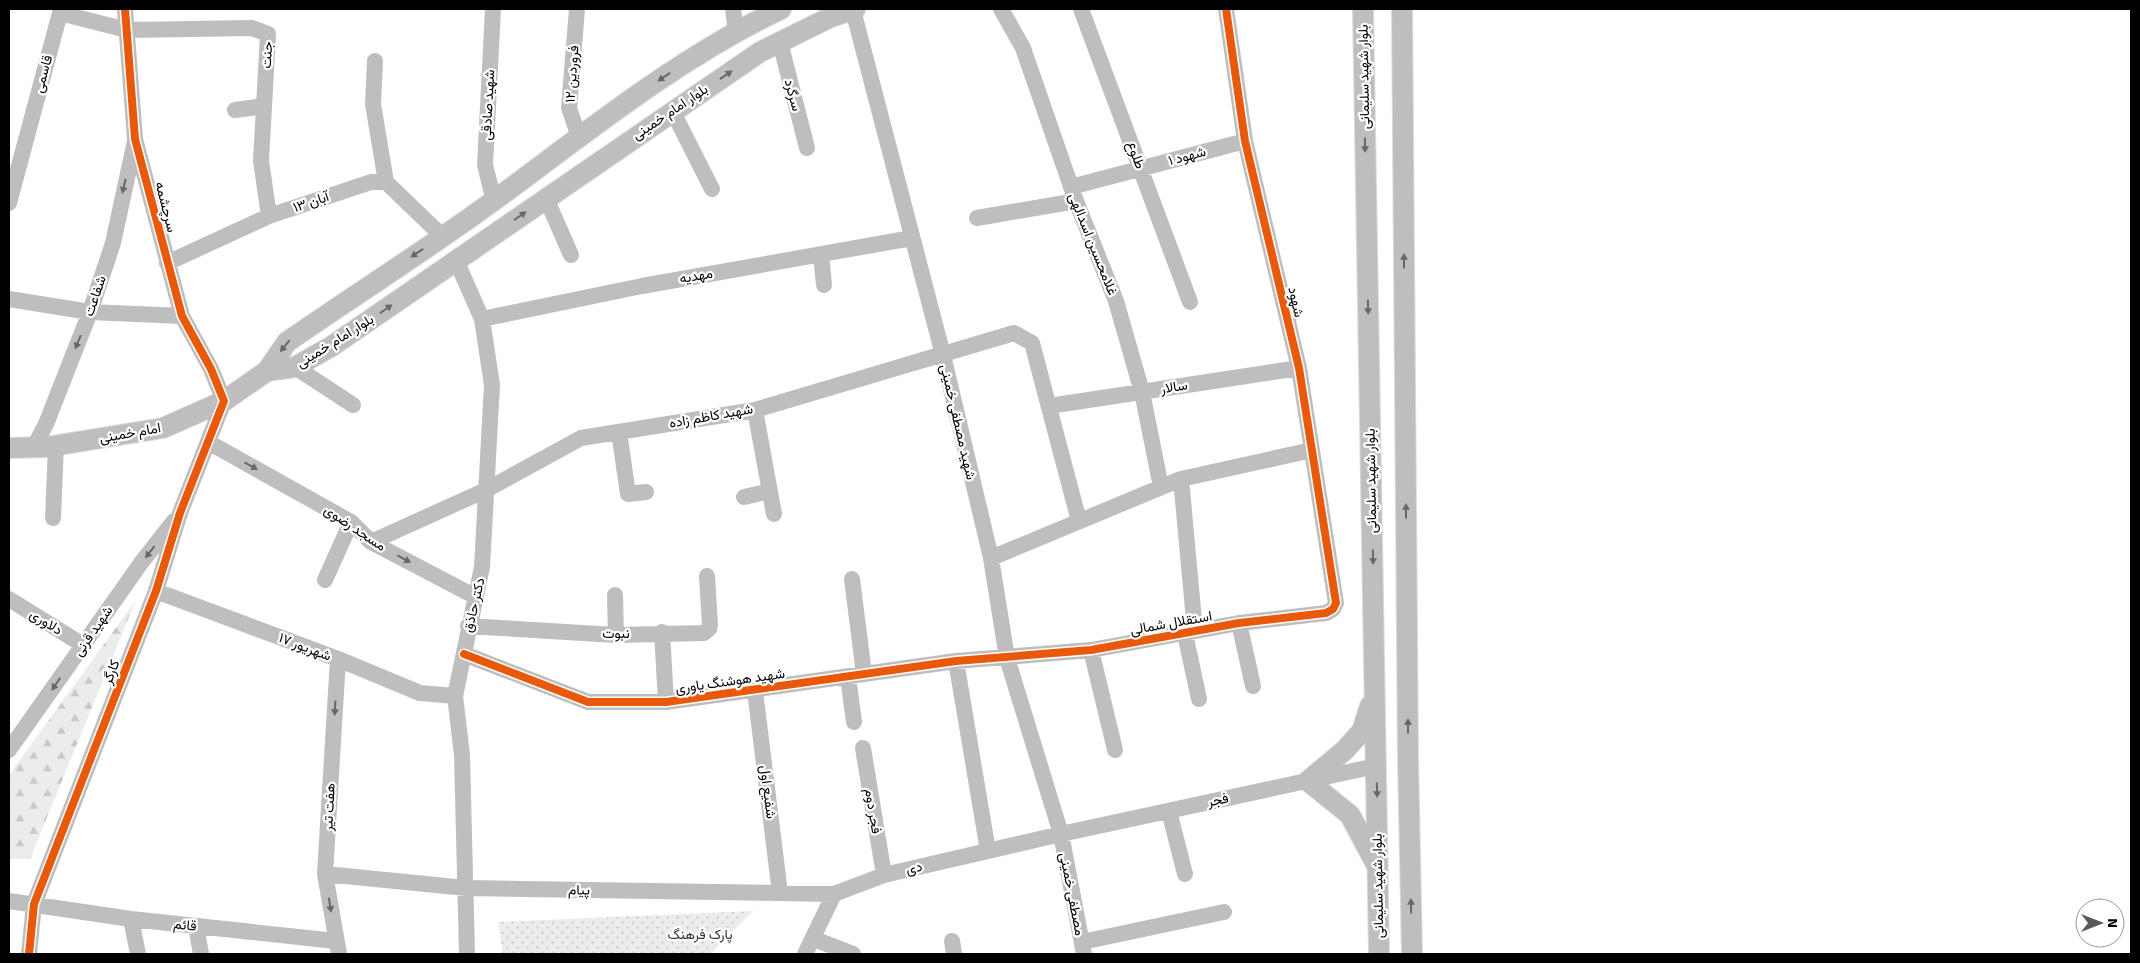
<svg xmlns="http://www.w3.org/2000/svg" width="2140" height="963" font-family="Signika,Vazirmatn,sans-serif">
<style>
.forest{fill:url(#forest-firs)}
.park{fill:url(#park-dots)}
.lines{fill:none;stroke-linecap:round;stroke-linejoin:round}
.major-casing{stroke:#dbdbdb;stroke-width:22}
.minor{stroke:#bebebe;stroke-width:16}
.major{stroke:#bebebe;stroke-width:20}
.cycleway-casing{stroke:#fff;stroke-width:11}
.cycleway{stroke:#e8590c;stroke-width:8}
.oneway{fill:#686868}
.labels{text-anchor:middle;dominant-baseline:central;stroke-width:4.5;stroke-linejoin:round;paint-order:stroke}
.street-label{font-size:14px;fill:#000;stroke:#fff}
.park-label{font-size:14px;fill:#333;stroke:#fff}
</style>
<defs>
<pattern id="forest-firs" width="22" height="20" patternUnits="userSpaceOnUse" patternTransform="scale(1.25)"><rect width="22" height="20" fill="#ececec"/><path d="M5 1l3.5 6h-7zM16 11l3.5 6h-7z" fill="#c9c9c9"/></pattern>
<pattern id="park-dots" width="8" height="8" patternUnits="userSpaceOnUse" patternTransform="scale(1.25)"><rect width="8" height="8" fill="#ececec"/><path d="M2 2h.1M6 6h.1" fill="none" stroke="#c9c9c9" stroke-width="1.8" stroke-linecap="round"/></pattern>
</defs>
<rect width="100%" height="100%" fill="#fff"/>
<!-- forest -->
<path class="forest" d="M136 600 30 859H9V775Z"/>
<!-- park -->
<path class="park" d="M753 911 710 954H503L498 922Z"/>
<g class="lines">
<defs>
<path id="major" d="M1363 9 1379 954
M1402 9 1408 759 1412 954
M267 371 295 367 332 346 760 52 831 17 855 9
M9 448 46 447 163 428 224 401 267 371 287 342C356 294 428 249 496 199 587 132 678 58 781 9
M1370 706 1362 731 1345 750 1308 781 1350 815 1376 864"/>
</defs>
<!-- major casing -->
<use href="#major" class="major-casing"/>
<!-- minor -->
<path class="minor" d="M493 9 485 165 494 201
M577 9 569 108 579 137
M733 9 736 33
M1001 9 1023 48 1076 201 1116 301 1142 392 1161 487
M1081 9 1190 302
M853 10 943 355 991 558 1007 658 1061 834 1084 954
M780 42 807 148
M375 61 373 104 386 182
M235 110 264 106
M672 110 712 189
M1071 187 1245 141
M546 198 571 255
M9 203 60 13 127 30 252 28 268 34 261 161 269 216
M977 218 1076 201
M821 254 824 285
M456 260 482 319 492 385 482 567 455 696 462 755 467 954
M167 263 269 216 371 182H386L442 236
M9 299 90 312 182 316
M482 319 642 286 912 238
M295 367 353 405
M1049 406 1299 368
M755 410 774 514
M619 432 628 494 646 492
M208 442 351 522 371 542 476 597
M34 447 46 424 90 312 113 243 135 141
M1181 479 1195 631
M744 497 770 491
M53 518 56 445
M371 542 486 490 581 438 755 410 1014 333 1032 343 1079 521
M991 558 1181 479 1312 450
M852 579 864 674
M325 580 351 522
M156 591 338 659 420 693 455 696
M615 595 616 635
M9 599 83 645
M1239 623 1253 686
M468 626 616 635 704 633 709 629 710 625 707 576
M662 632 666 702
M1185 634 1199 699
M1091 650 1115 750
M464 654 588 702H666L956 661 1091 650 1239 623 1326 613 1333 609 1336 603 1299 368 1245 141 1226 9
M338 659 325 874 339 954
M956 661 988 851
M848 677 854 722
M755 691 780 893
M863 748 884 875
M9 750 141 563 174 521
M1169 811 1185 874
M325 874 466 888 834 894
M9 901 131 919 336 941
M131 919 138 954
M196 926 201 954
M814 939 853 954
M952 941 954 954
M1082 942 1224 912
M29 954 34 904 156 591 180 513 224 401 211 369 182 316 135 139 125 9
M805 954 834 894 884 875 1061 834 1376 766"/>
<!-- major -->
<use href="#major" class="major"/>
<defs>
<path id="cycleway" d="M464 654 588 702H666L956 661 1091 650 1239 623 1326 613 1333 609 1336 603 1299 368 1245 141 1226 9
M29 954 34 904 156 591 180 513 224 401 211 369 182 316 135 139 125 9"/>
</defs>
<!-- cycleway casing -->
<use href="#cycleway" class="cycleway-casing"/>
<!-- cycleway -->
<use href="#cycleway" class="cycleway"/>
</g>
<!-- one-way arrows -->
<defs><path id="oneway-solid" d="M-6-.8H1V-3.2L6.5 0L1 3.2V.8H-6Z" transform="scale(1.25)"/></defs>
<g class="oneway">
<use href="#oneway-solid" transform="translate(726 75) rotate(-34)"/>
<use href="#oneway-solid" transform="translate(664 77) rotate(146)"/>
<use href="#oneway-solid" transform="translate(1365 145) rotate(89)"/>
<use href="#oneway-solid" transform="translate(124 186) rotate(103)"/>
<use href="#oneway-solid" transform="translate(520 216) rotate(-35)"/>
<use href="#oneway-solid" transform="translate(417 253) rotate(146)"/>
<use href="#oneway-solid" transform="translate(1404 261) rotate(-90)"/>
<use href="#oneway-solid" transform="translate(1368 307) rotate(89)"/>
<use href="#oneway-solid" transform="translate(386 309) rotate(-35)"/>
<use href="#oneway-solid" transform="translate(78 342) rotate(112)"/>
<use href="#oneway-solid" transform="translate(285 346) rotate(129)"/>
<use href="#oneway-solid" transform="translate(251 466) rotate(29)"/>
<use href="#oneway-solid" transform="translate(1406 511) rotate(-90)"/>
<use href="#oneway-solid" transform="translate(150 552) rotate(128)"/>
<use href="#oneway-solid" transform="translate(1373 557) rotate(89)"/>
<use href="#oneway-solid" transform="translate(404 559) rotate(28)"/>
<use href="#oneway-solid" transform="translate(56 684) rotate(125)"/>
<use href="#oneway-solid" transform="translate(335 708) rotate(93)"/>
<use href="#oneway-solid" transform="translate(1408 726) rotate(-90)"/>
<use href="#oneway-solid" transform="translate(1377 790) rotate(89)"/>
<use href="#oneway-solid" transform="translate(330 905) rotate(81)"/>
<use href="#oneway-solid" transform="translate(1411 906) rotate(-91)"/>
</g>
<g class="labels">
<!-- street labels -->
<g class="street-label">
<text transform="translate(267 55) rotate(-87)">جنت</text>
<text transform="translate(43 74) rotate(-75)">قاسمی</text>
<text transform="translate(572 74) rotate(-86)">۱۲ فروردین</text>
<text transform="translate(1364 77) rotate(-91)">بلوار شهید سلیمانی</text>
<text transform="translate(793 95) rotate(75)">سرگرد</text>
<text transform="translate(488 105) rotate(-87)">شهید صادقی</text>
<text transform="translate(670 112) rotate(-34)">بلوار امام خمینی</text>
<text transform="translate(1136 155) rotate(70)">طلوع</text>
<text transform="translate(1187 156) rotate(-15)">شهود ۱</text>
<text transform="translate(311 202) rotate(-19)">۱۳ آبان</text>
<text transform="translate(166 207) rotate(76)">سرچشمه</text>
<text transform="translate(1093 244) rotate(68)">غلامحسین اسدالهی</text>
<text transform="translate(696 276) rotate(-10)">مهدیه</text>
<text transform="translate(95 296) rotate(-71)">شفاعت</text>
<text transform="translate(1296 302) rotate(77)">شهود</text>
<text transform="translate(335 341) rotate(-32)">بلوار امام خمینی</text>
<text transform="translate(1174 387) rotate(-9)">سالار</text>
<text transform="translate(711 416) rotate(-10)">شهید کاظم زاده</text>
<text transform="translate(958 422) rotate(77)">شهید مصطفی خمینی</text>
<text transform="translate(130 433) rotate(-10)">امام خمینی</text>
<text transform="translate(1371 481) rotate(-91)">بلوار شهید سلیمانی</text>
<text transform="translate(355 528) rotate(34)">مسجد رضوی</text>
<text transform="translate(474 605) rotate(-77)">دکتر حاذق</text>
<text transform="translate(46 622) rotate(32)">دلاوری</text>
<text transform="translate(1171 623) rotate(-10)">استقلال شمالی</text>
<text transform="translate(93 631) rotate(-55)">شهید قرنی</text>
<text x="616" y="633">نبوت</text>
<text transform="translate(305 647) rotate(21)">۱۷ شهریور</text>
<text transform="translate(111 672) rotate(-69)">کارگر</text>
<text transform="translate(730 681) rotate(-8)">شهید هوشنگ یاوری</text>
<text transform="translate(768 792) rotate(83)">شفیع اول</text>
<text transform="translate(1218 800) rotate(-12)">فجر</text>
<text transform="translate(329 807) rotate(-87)">هفت تیر</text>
<text transform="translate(873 811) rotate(81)">فجر دوم</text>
<text transform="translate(914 868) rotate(-13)">دی</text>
<text transform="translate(1378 886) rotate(-91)">بلوار شهید سلیمانی</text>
<text transform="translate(579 890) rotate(1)">پیام</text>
<text transform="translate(1072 894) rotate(79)">مصطفی خمینی</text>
<text transform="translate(185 925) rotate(6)">قائم</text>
</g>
<!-- park labels -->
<g class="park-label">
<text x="700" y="934">پارک فرهنگ</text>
</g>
</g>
<!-- border -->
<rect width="2140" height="963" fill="none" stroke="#000000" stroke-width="20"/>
<!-- north arrow -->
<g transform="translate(2100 923) rotate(90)"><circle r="24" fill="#ffffff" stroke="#999999"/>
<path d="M0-4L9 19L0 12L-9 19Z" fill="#595959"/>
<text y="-8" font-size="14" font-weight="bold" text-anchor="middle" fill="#000000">N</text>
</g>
</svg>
